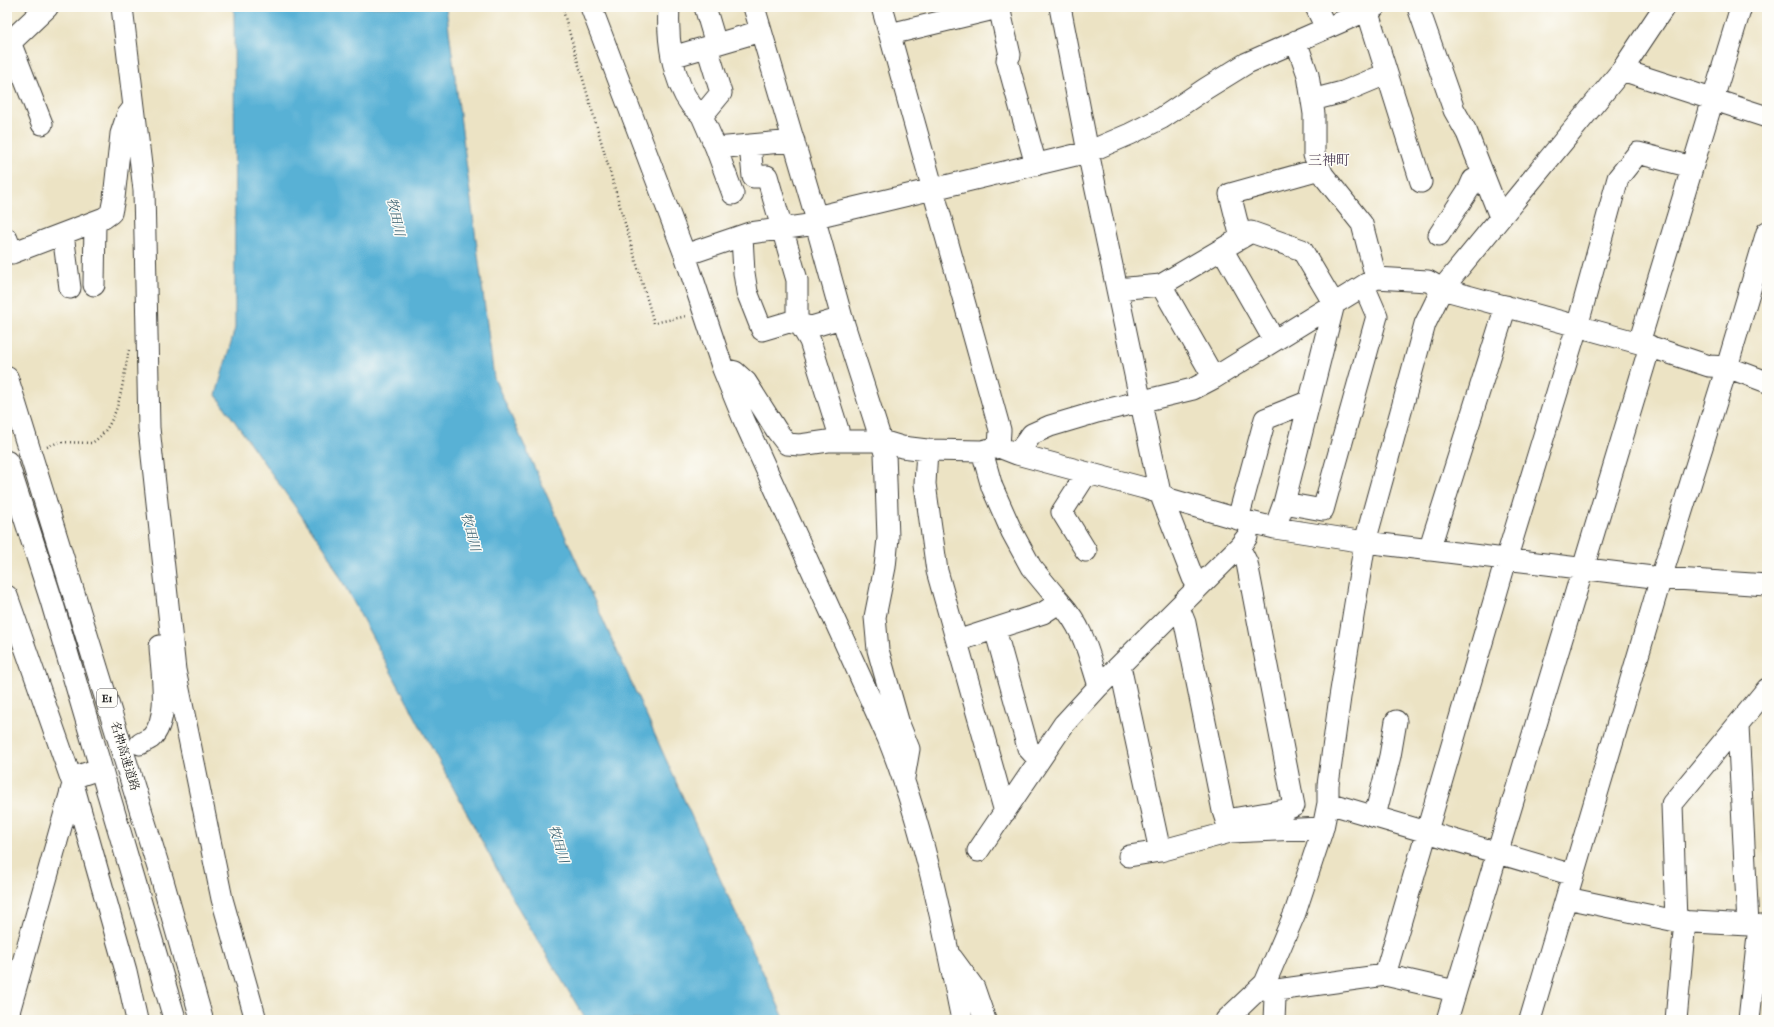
<svg xmlns="http://www.w3.org/2000/svg" width="1774" height="1027" font-family="'IM FELL French Canon','Noto Serif JP',serif">
<style>
.water{fill:#58b1d5;stroke:#3a6678}
.lines{fill:none;stroke-linecap:round;stroke-linejoin:round}
.minor-casing{stroke:#3b3a35;stroke-width:23}
.major-casing{stroke:#3b3a35;stroke-width:24}
.highway-casing{stroke:#3b3a35;stroke-width:24}
.path{stroke:#3b3a35;stroke-width:2.5;stroke-dasharray:1 3;stroke-linecap:butt}
.minor{stroke:#fff;stroke-width:21}
.major{stroke:#fff;stroke-width:22}
.highway{stroke:#fff;stroke-width:22}
.labels{text-anchor:middle;dominant-baseline:central;stroke-width:3;stroke-linejoin:round;paint-order:stroke}
.shield{fill:#fdfcf7;stroke:#605f5e;stroke-width:1}
.shield-label{font-size:11px;font-weight:bold;fill:#1c1c1c}
.street-label{font-size:12px;fill:#1c1c1c;stroke:#fdfcf7}
.water-label{font-size:13px;font-style:italic;fill:#375f6f;stroke:#fdfcf7}
.quarter-label{font-size:14px;fill:#54455b;stroke:#fdfcf7}
</style>
<rect width="100%" height="100%" fill="#fdfcf7"/>
<filter id="ink" filterUnits="userSpaceOnUse"><feTurbulence type="fractalNoise" baseFrequency=".025" numOctaves="2"/><feDisplacementMap in="SourceGraphic" scale="8" xChannelSelector="R" yChannelSelector="G"/><feConvolveMatrix kernelMatrix="1 2 1 2 8 2 1 2 1" color-interpolation-filters="sRGB"/></filter>
<filter id="wash" filterUnits="userSpaceOnUse"><feTurbulence type="fractalNoise" baseFrequency=".012" numOctaves="4" result="noise"/><feDisplacementMap in="SourceGraphic" scale="16" xChannelSelector="R" yChannelSelector="G"/><feGaussianBlur stdDeviation="0.9" result="paint"/><feColorMatrix in="noise" values="0 0 0 0 0 0 0 0 0 0 0 0 0 0 0 0 0 1.4 0 .05"/><feComposite in="paint" operator="in"/></filter>
<g filter="url(#wash)">
<rect width="100%" height="100%" fill="#ece3c4"/>
<!-- water -->
<path class="water" d="M234 7H446L494 378 705 846 785 1020H586L514 901 325 549 216 395 235 328Z"/>
</g>
<g filter="url(#ink)">
<g class="lines">
<defs>
<path id="minor" d="M122 7 144 190 149 428 175 670 222 899 256 1020
M591 7 685 255 723 369 743 418 888 738C924 828 943 925 962 1020
M669 7C667 38 672 79 691 105 694 109 699 111 702 116
M705 7 716 44
M754 7 816 217V224L842 318 885 453 888 538 885 567 875 617 878 650 899 724 909 749 904 778
M882 7 1000 430 999 447
M999 7 1010 55 1007 60 1036 165
M1060 7 1088 152 1160 493 1193 578 1199 586
M1316 7 1326 28
M1418 7 1454 110 1467 133 1500 217
M1367 10 1421 182
M890 34 1002 7
M1296 41 1308 75 1314 114V155L1323 175 1362 224 1376 278
M10 42 42 124
M707 47 721 93 702 116 716 148
M672 57 761 31
M1622 70 1767 117
M1312 100 1343 92 1386 74
M750 145 753 177 767 176 797 280V319L810 341 838 430
M733 194 716 148 794 141
M816 217 1088 152 1130 134 1162 118 1205 89 1247 63 1375 7
M63 234 70 288
M1439 235 1469 189 1473 180
M742 236 744 273 747 292 762 330 789 322 811 327 842 318
M1241 238 1230 194 1320 169
M7 239 12 253 104 218 111 213 114 198 121 134 127 116 134 107
M1222 249 1274 340
M685 255 750 233 816 224
M94 285 95 222
M1161 285 1214 378
M1117 289 1161 285 1251 232 1302 250 1334 304 1284 503 1275 528
M1639 343 1741 7
M723 369 735 372 746 382 777 431 787 444 800 445 828 441H882L902 447 927 450 982 451 999 447 1017 454 1144 488 1160 493 1169 499 1238 519 1275 528 1365 542 1661 578 1767 585
M927 450 925 484 937 571 1005 812
M1017 454 1032 434 1050 426 1097 412 1193 389 1214 378 1376 278 1428 281 1442 289 1639 343 1709 366 1727 367 1767 382
M1284 503 1323 510 1377 316 1364 286
M1238 519 1265 419 1310 401
M1429 550 1506 306
M1086 551 1062 512 1087 473
M7 596 73 784 126 971 137 1020
M1060 602C1084 629 1088 652 1099 686L1239 547 1247 537
M1179 608 1185 623 1223 811 1230 832
M995 629 1028 748 1039 760
M957 641 1043 613 1060 602 1031 567 1012 532 992 487 982 451
M1120 666 1160 851
M1738 725 1748 925
M140 744C143 742 148 740 151 738 171 719 161 671 160 646
M72 778 90 772
M1328 803 1573 875
M1375 816 1390 756 1396 721
M1226 820 1285 810 1294 806 1247 563 1239 547
M978 851 1064 724 1099 686
M1129 856 1160 851 1230 832 1323 828
M1567 898 1676 921 1767 926
M1676 921 1672 804 1767 689
M952 958 974 988 985 1020
M1385 975 1506 560 1577 327 1618 178 1638 153 1692 167
M1265 983 1275 998 1274 1020
M1270 991 1385 975 1455 991
M7 1019 73 784
M1226 1020 1265 983 1295 913 1323 828 1328 803V785L1340 697 1365 542 1425 324 1442 289 1622 70 1664 7
M1447 1020 1650 346
M1530 1020 1661 578 1727 367 1767 232
M1676 1020 1685 921
M1749 1020 1759 926"/>
<path id="major" d="M7 45 47 7"/>
<path id="highway" d="M7 378 162 879 202 1020
M7 462 51 599 175 1020"/>
</defs>
<!-- minor casing -->
<use href="#minor" class="minor-casing"/>
<!-- major casing -->
<use href="#major" class="major-casing"/>
<!-- highway casing -->
<use href="#highway" class="highway-casing"/>
<!-- path -->
<path class="path" d="M562 7 654 323 687 316
M47 447 59 442 92 443C121 424 122 381 129 350"/>
<!-- minor -->
<use href="#minor" class="minor"/>
<!-- major -->
<use href="#major" class="major"/>
<!-- highway -->
<use href="#highway" class="highway"/>
</g>
</g>
<g class="labels">
<!-- shield labels -->
<rect class="shield" x="97" y="689" width="20" height="18" rx="3"/>
<g class="shield-label">
<text x="107" y="698">E1</text>
</g>
<!-- street labels -->
<g class="street-label">
<text transform="translate(125 756) rotate(73)">名神高速道路</text>
</g>
<!-- water labels -->
<g class="water-label">
<text transform="translate(396 217) rotate(77)">牧田川</text>
<text transform="translate(471 532) rotate(75)">牧田川</text>
<text transform="translate(559 844) rotate(73)">牧田川</text>
</g>
<!-- quarter labels -->
<g class="quarter-label">
<text x="1329" y="160">三神町</text>
</g>
</g>
<!-- margin -->
<rect width="1774" height="1027" fill="none" stroke="#fdfcf7" stroke-width="24"/>
</svg>
